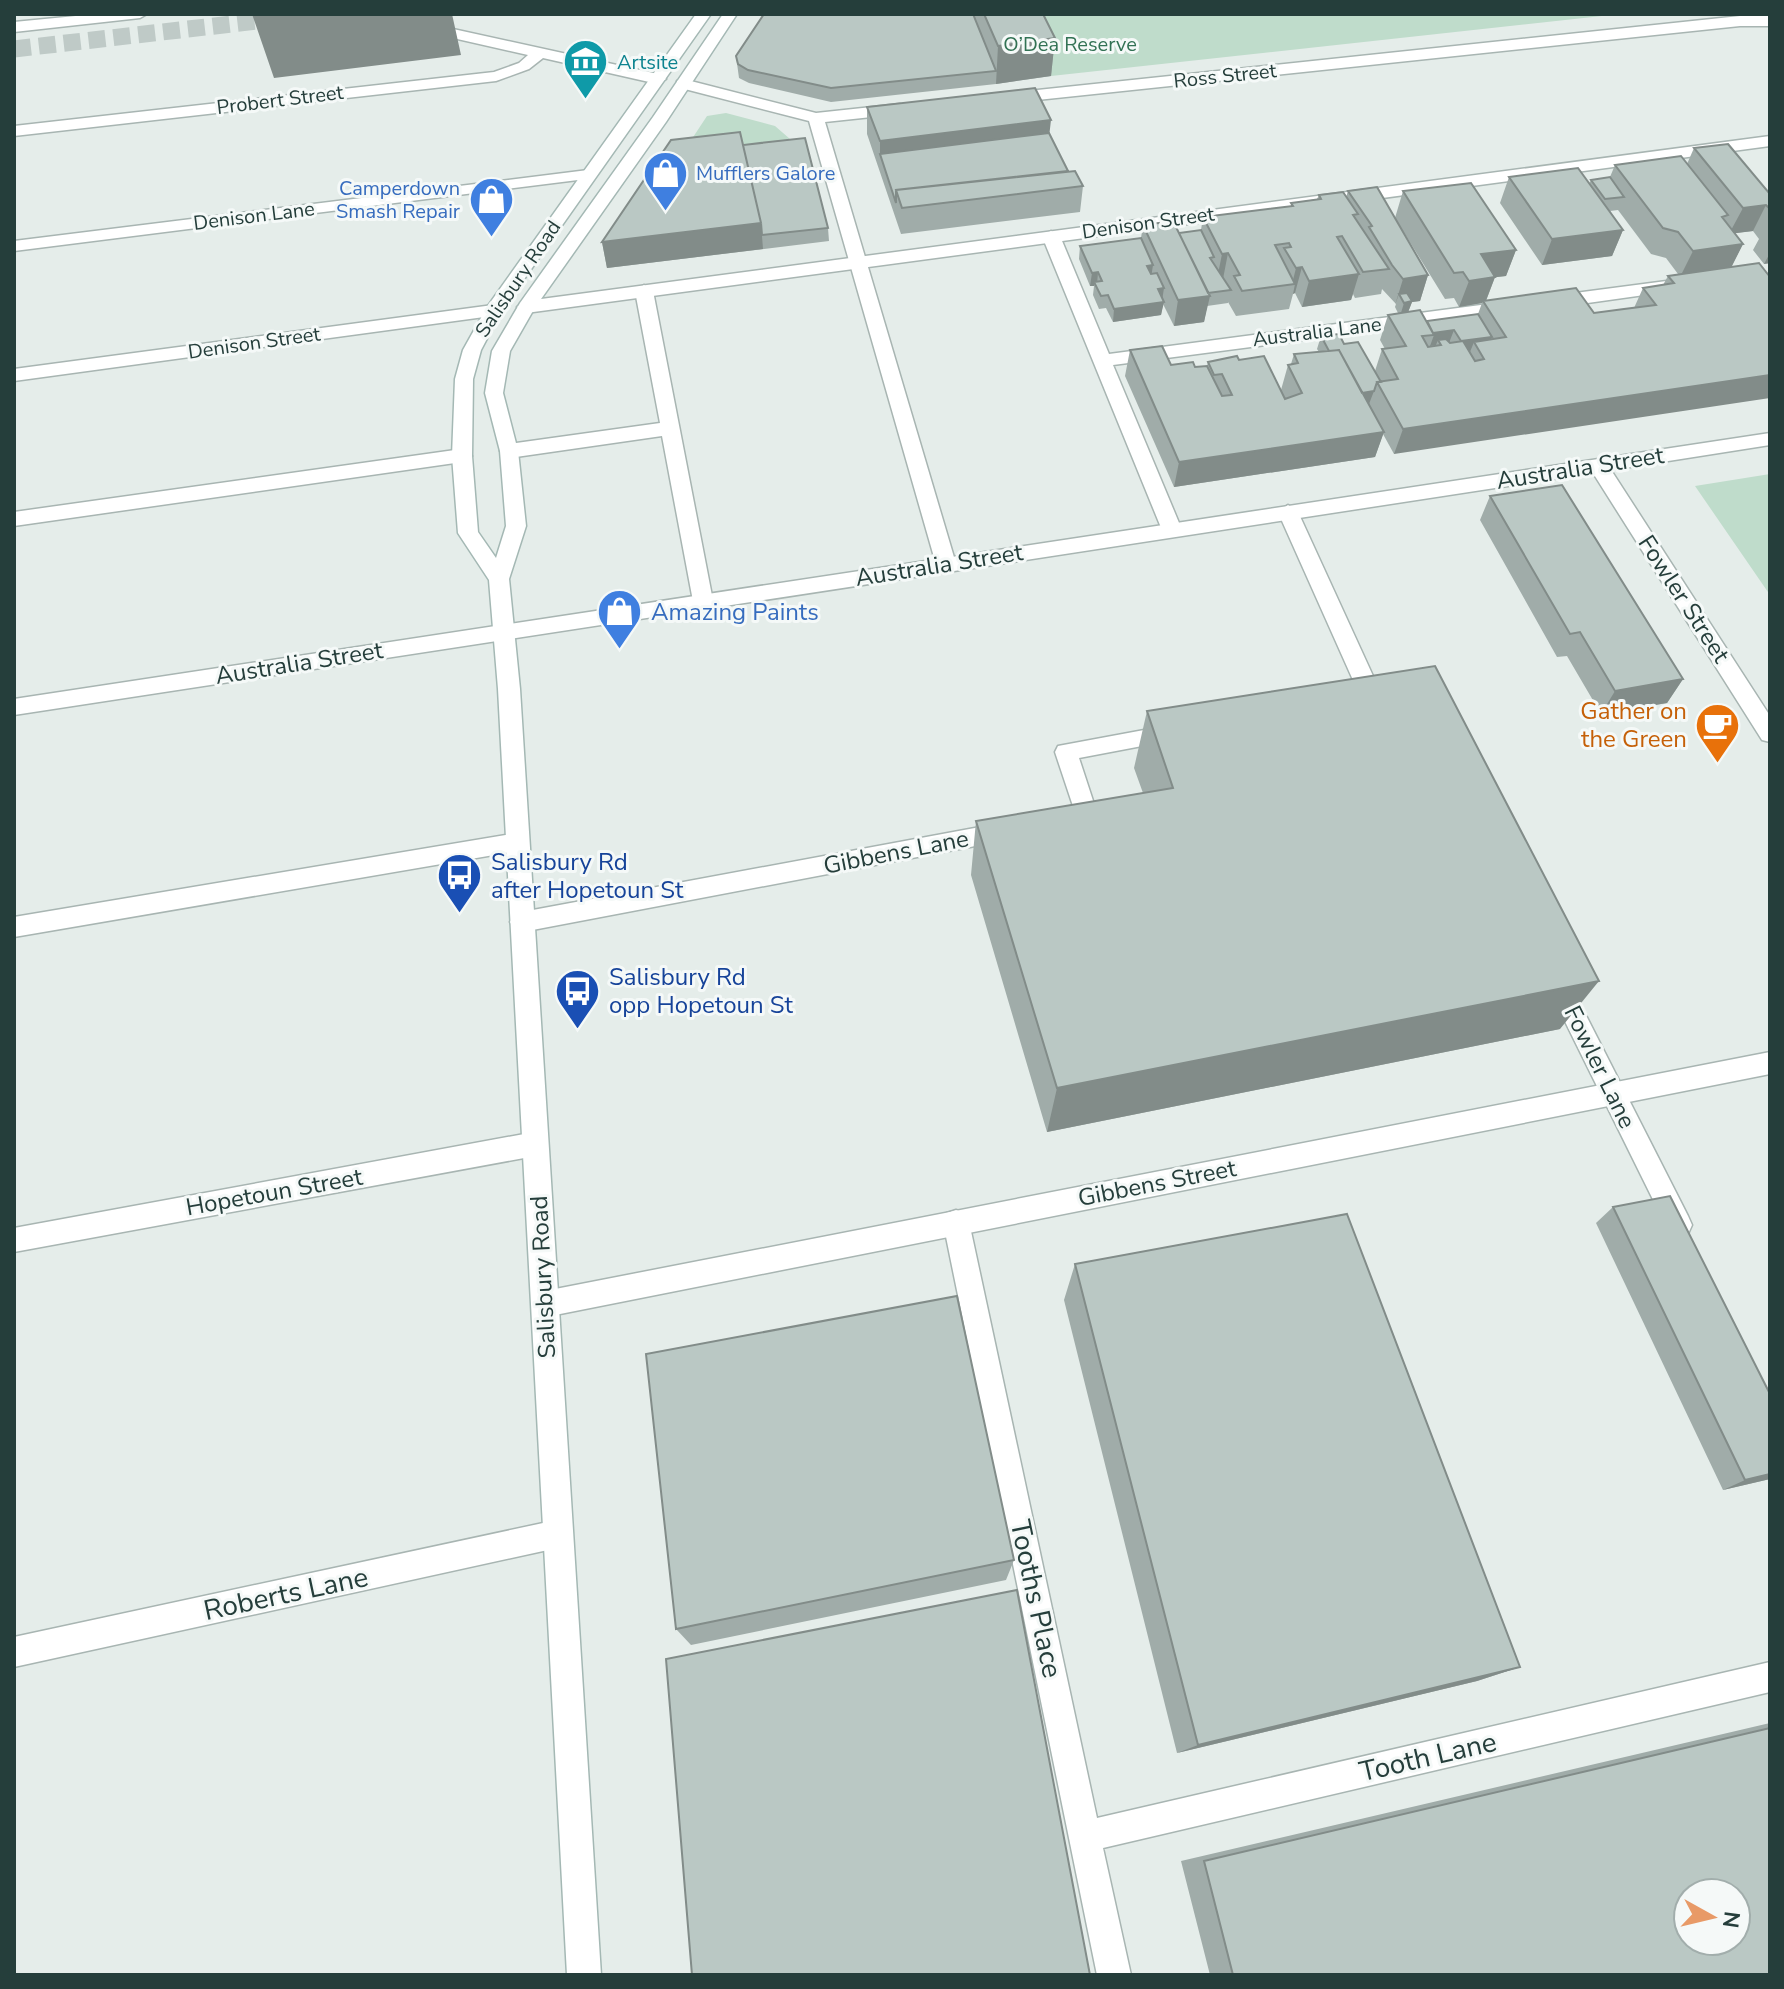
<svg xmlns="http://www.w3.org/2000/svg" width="1784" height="1989" font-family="'Nunito Sans',sans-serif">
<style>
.green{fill:#bfdccb}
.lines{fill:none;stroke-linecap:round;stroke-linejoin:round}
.motorway-tunnel{stroke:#bfcac7;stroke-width:17;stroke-dasharray:17 8;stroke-linecap:butt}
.service-casing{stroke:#a8b5b2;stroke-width:3}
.minor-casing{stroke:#a8b5b2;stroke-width:3}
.secondary-casing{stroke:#a4b8b4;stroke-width:3}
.service{fill:#fff;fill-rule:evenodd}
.minor{fill:#fff;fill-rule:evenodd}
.secondary{fill:#fff;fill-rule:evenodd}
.wall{fill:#a0aca9}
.shaded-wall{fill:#828c89}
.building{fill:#bac8c4;stroke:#828c89;stroke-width:2;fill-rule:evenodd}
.labels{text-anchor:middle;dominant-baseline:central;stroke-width:6;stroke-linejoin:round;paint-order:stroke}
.far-park-label{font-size:20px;fill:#327254;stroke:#f5f9f8}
.far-culture-label{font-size:20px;fill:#0d838f;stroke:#f5f9f8;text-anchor:start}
.far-street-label{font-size:20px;fill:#253e3b;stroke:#f5f9f8}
.far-shop-label{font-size:20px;fill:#366cbe;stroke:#f5f9f8;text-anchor:start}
.street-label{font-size:24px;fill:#253e3b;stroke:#f5f9f8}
.shop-label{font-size:24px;fill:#366cbe;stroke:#f5f9f8;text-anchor:start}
.food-label{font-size:24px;fill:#c56008;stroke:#f5f9f8;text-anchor:end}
.transit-label{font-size:24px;fill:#164399;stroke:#f5f9f8;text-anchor:start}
.near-street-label{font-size:28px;fill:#253e3b;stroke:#f5f9f8}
</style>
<rect width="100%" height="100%" fill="#e5edea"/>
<!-- green -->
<path class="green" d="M1022 14H1620L1051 76Z
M726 113 775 126 805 152 674 166 707 116Z
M1770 474V595L1695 486Z"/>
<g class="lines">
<!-- motorway-tunnel -->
<path class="motorway-tunnel" d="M14 49 319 14"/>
<defs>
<path id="service" d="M96 14H147L140 18 14 32V22Z
M1740 16H1770V26H1740L1008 103 1000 98 1008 93Z
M683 79 816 113 900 104 908 109 900 114 825 122 956 564 953 569H939L936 564 809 121 677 87V81Z
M588 170 594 172 596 175 594 178 14 251V241Z
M1051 231 1060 236 1109 354 1511 301 1520 307 1511 313 1113 365 1182 530 1172 537 1162 530 1042 236Z
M1674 280 1680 282 1683 286 1680 290 1552 308 1543 302 1552 296Z
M644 285 653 291 713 601 710 606H696L693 601 662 436 509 458 500 451 509 444 660 423 635 291Z
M462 449 469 451 472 456 469 461 14 526V512Z
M1288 505 1298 512 1379 689 1389 691 1392 697 1389 703 1372 706 1364 704 1361 698 1278 512Z
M1171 725 1179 727 1182 733 1179 739 1079 758 1098 816 1095 822C1084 826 1074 829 1063 825L1060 819 1063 813 1074 809 1055 752 1058 746Z
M1007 822 1015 825 1018 831 1015 837 1007 840 522 932 514 929 510 922 514 915 522 912Z
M517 833 525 835 528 842 525 849 517 851 14 937V917Z
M1559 975 1567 978 1688 1216 1692 1225 1688 1234 1679 1237 1670 1234 1547 985 1551 978Z
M956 1210 965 1213 969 1222 1097 1818 1770 1662V1692L1103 1848 1131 1975H1097L943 1222 947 1213Z
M557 1520 567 1524 571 1534 567 1544 557 1548 14 1667V1637Z"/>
<path id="minor" d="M358 14H385L658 74 666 79 658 84 543 58 529 69 496 81 14 136V126L494 72 519 63 528 55 365 18Z
M1770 136V146L526 313 517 307 526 301Z
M493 305 502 311 499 315 14 381V369Z
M1770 433V445L1611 470 1770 716V742L1762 740 1593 473 14 715V699Z
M1770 1052V1074L545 1317 536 1313 532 1304 536 1295 545 1291Z
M535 1132 544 1136 548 1144 544 1152 535 1156 14 1252V1228Z"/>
<path id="secondary" d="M696 14H711L501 312 481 350 473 379 472 456 478 532 496 558 506 526 500 451 485 393 492 351 520 303 653 117 723 14H737L666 122 534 309 510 351 503 393 518 451 526 526 509 579 520 689 601 1975H567L498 689 489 580 458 533 452 456 455 379 463 350 487 307Z"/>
</defs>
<!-- service casing -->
<use href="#service" class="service-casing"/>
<!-- minor casing -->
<use href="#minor" class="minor-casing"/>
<!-- secondary casing -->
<use href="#secondary" class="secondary-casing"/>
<!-- service -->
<use href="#service" class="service"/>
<!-- minor -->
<use href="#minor" class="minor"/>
<!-- secondary -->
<use href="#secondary" class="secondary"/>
</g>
<!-- wall -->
<path class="wall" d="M764 14H1043L1055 38 1051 76 996 84 831 102 749 83 739 78 736 56Z
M867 107 1049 133 1068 171 1083 186 1080 212 901 234 867 134Z
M743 145 828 228 829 241 607 268 602 242Z
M1694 148 1770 194V263L1764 264 1753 250 1759 239 1753 231 1735 233 1743 244 1731 267 1394 454 1383 434 1375 457 1174 487 1125 376 1130 350 1171 365 1195 367 1207 366 1208 362 1239 360 1281 390 1288 365 1291 364 1294 354 1319 352 1317 349 1321 336 1344 344 1375 371 1382 349H1385L1380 340 1388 315 1398 313 1395 307 1396 304 1382 289 1381 294 1355 298 1353 294 1351 300 1302 307 1295 293 1293 294 1289 309 1236 316 1228 302V303L1207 306 1204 322 1174 326 1163 304 1161 315 1113 322 1106 308 1099 309 1093 295 1094 286H1090L1079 259 1080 246 1141 238 1143 225 1179 233 1201 230 1203 217 1291 206V203L1317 199 1319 195 1346 197 1348 191 1428 275 1420 301 1412 302 1408 312 1427 321 1478 314 1482 303 1459 307 1454 298 1445 299 1395 218 1403 191 1516 250 1506 276 1495 277 1486 301 1594 313 1634 308 1643 288 1663 285 1668 276 1678 274 1666 258 1651 254 1618 210 1610 211 1623 230 1612 256 1542 265 1500 203 1509 177 1589 184 1591 180 1610 177 1615 165 1687 164Z
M1490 496 1683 679 1667 703 1601 714 1567 656 1557 657 1480 520Z
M1147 711 1560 1029 1047 1132 971 875 976 821 1143 793 1134 768Z
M1613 1207 1770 1394V1479L1723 1490 1596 1223Z
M1075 1264 1520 1667 1477 1681 1177 1753 1064 1300Z
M1014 1560 1006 1580 691 1645 676 1629Z
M1770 1723V1975H1210L1181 1861Z"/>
<!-- shaded-wall -->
<path class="shaded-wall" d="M252 14H452L461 55 274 78Z
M1055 38 1051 76 996 84 998 46Z
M1051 120 1048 146 880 154V141Z
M1766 205 1753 231 1729 234 1743 208Z
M761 223 763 249 607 268 602 242Z
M1623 230 1612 256 1542 265 1552 239Z
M1743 244 1730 270 1680 277 1693 251Z
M1516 250 1506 276 1471 280 1481 254Z
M1228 253 1223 279H1217L1222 254Z
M1770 253V263L1764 264Z
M1153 265 1151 278 1147 266Z
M1302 267 1295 293 1293 294 1295 284H1292L1296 268Z
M1098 272 1097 285 1094 282V286H1090L1092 273Z
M1359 274 1351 300 1302 307 1309 281Z
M1428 275 1420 301 1412 302 1407 315 1400 316 1404 303 1399 294 1395 305 1403 279Z
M1495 277 1485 303 1483 301 1482 303 1459 307 1469 281Z
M1164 288 1162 301 1158 289Z
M1210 296 1204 322 1174 326 1178 300Z
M1164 302 1161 315 1113 322 1114 309Z
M1454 330 1449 343 1438 340 1436 345 1430 346 1434 335 1422 334Z
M1492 337 1487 350 1474 342 1470 352 1461 341Z
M1770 375V398L1394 454 1403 429Z
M1374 391 1369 404 1349 407 1353 394Z
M1384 432 1375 457 1174 487 1179 462Z
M1683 679 1667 703 1601 714 1615 691Z
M1599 981 1560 1029 1047 1132 1057 1088Z
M1770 1474V1479L1723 1490 1745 1480Z
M1520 1667 1477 1681 1177 1753 1198 1745Z"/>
<!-- building -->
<path class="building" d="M764 14H973L996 71 831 88 748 70 738 64 736 56Z
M984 14H1043L1055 38 998 46Z
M1035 88 1051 120 880 141 867 107Z
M740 132 761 223 602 242 671 140Z
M1049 133 1068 171 896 190V203L880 154Z
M805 138 828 228 762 235 761 223 743 145Z
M1728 144 1770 194V209L1766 205 1743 208 1694 148Z
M1681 156 1728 215 1722 217 1743 244 1693 251 1678 232 1663 228 1615 165Z
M1578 168 1623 230 1552 239 1509 177Z
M1075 171 1083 186 902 208 896 190Z
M1610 177 1624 197 1605 199 1591 180Z
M1471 183 1516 250 1481 254 1495 277 1469 281 1463 272 1454 273 1403 191Z
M1377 187 1428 275 1403 279 1392 265 1369 227 1372 226 1348 191Z
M1343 192 1358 214 1353 215 1389 269 1363 272 1342 236 1337 237 1359 274 1309 281 1302 267 1296 268 1284 248 1291 247 1289 243 1275 245 1295 284 1242 291 1234 276 1240 275 1228 253 1222 254 1203 217 1293 206 1291 203 1321 199 1319 195Z
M1173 221 1210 296 1178 300 1143 225Z
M1201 230 1214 257 1210 258 1231 290 1208 293 1179 233Z
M1141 238 1153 265 1147 266 1151 274 1157 273 1164 288 1158 289 1164 302 1114 309 1108 295 1101 296 1094 282 1102 281 1098 272 1092 273 1080 246Z
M1759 263 1770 277V375L1403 429 1377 382 1398 379 1382 349 1406 346 1388 315 1420 310 1434 335 1422 336 1428 347 1441 345 1438 340 1446 339 1450 343 1463 341 1475 361 1484 359 1474 342 1506 337 1483 301 1576 288 1594 313 1624 309 1656 305 1643 288 1674 283 1668 276Z
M1407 293 1412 301 1404 303 1399 294Z
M1478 314 1492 337 1461 341 1454 330 1433 333 1427 321Z
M1339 334 1344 344 1358 342 1381 382H1377L1374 391 1362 393 1339 350 1329 351 1321 336Z
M1162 346 1171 365 1193 362 1195 367 1207 366 1222 396 1232 395 1222 374 1214 375 1208 362 1237 356 1239 360 1264 356 1285 399 1302 393 1288 365 1298 363 1294 354 1339 350 1384 432 1179 462 1130 350Z
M1562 485 1683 679 1615 691 1580 632 1570 634 1490 496Z
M1435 666 1599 981 1057 1088 976 821 1173 788 1147 711Z
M1670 1196 1770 1394V1474L1745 1480 1613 1207Z
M1347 1214 1520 1667 1198 1745 1075 1264Z
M957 1296 1014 1560 676 1629 646 1354Z
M1017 1590 1090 1975H692L666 1659Z
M1770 1728V1975H1233L1204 1861ZM1688 1893H1736V1941H1688Z"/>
<!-- icons -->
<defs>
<symbol id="museum-pin" viewBox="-11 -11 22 30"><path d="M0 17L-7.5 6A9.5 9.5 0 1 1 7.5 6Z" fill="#0f9aa8" stroke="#f5f9f8"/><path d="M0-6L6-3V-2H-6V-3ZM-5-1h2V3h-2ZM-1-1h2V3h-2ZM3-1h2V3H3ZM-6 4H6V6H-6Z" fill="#fff"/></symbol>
<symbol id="shop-pin" viewBox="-11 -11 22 30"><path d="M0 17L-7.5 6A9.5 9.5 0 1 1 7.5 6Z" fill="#3f7fe0" stroke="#f5f9f8"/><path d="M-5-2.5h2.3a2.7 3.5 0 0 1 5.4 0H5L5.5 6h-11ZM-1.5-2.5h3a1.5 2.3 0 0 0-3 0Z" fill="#fff"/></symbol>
<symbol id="cafe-pin" viewBox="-11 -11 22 30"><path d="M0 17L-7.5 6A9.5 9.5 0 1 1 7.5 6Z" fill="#e8710a" stroke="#f5f9f8"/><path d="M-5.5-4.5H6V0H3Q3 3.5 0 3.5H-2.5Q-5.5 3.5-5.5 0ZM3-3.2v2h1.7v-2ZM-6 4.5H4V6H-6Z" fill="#fff"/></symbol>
<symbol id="bus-pin" viewBox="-11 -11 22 30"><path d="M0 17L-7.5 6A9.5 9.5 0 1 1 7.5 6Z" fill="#1a4fb4" stroke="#f5f9f8"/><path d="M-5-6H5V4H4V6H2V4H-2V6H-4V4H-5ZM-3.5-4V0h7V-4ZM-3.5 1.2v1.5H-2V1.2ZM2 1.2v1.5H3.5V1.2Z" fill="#fff"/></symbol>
</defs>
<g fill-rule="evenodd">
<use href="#museum-pin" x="560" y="36" width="51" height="69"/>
<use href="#shop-pin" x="640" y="148" width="51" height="69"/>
<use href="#shop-pin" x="466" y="174" width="51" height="69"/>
<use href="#shop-pin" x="594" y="586" width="51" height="69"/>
<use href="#cafe-pin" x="1692" y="700" width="51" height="69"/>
<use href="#bus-pin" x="434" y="850" width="51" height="69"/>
<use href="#bus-pin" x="552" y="966" width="51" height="69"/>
</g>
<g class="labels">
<!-- far-park labels -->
<g class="far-park-label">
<text x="1070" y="44">O’Dea Reserve</text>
</g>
<!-- far-culture labels -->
<g class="far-culture-label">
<text x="617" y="62">Artsite</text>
</g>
<!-- far-street labels -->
<g class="far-street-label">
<text transform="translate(1225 76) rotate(-6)">Ross Street</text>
<text transform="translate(280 100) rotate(-7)">Probert Street</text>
<text transform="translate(254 216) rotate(-7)">Denison Lane</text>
<text transform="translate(1148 223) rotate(-8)">Denison Street</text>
<text transform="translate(518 279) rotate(-56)">Salisbury Road</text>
<text transform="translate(1317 332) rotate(-7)">Australia Lane</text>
<text transform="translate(254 343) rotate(-8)">Denison Street</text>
</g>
<!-- far-shop labels -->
<g class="far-shop-label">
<text x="696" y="173">Mufflers Galore</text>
<text x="460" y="188" text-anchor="end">Camperdown<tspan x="460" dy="23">Smash Repair</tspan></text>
</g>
<!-- street labels -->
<g class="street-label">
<text transform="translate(1580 468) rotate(-9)">Australia Street</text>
<text transform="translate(939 565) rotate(-9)">Australia Street</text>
<text transform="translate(1684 599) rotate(57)">Fowler Street</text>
<text transform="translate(299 663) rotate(-9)">Australia Street</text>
<text transform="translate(896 852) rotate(-11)">Gibbens Lane</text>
<text transform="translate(1600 1067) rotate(64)">Fowler Lane</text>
<text transform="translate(1157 1183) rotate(-11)">Gibbens Street</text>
<text transform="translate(274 1192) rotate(-10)">Hopetoun Street</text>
<text transform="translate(543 1277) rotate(-93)">Salisbury Road</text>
</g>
<!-- shop labels -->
<g class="shop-label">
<text x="651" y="612">Amazing Paints</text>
</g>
<!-- food labels -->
<g class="food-label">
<text x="1687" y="711">Gather on<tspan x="1687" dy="28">the Green</tspan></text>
</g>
<!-- transit labels -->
<g class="transit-label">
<text x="491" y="862">Salisbury Rd<tspan x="491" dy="28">after Hopetoun St</tspan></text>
<text x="609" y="977">Salisbury Rd<tspan x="609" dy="28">opp Hopetoun St</tspan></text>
</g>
<!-- near-street labels -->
<g class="near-street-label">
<text transform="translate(286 1594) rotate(-12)">Roberts Lane</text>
<text transform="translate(1036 1599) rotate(78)">Tooths Place</text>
<text transform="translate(1428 1757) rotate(-13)">Tooth Lane</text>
</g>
</g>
<!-- border -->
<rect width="1784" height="1989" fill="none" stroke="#253e3b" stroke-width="32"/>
<!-- north arrow -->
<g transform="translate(1712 1917) rotate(98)"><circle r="38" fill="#f5f9f8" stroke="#a2aeac" stroke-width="2"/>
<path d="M0-6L14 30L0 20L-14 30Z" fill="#e89a67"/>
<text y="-12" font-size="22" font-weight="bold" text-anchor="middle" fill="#253e3b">N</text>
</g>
</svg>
